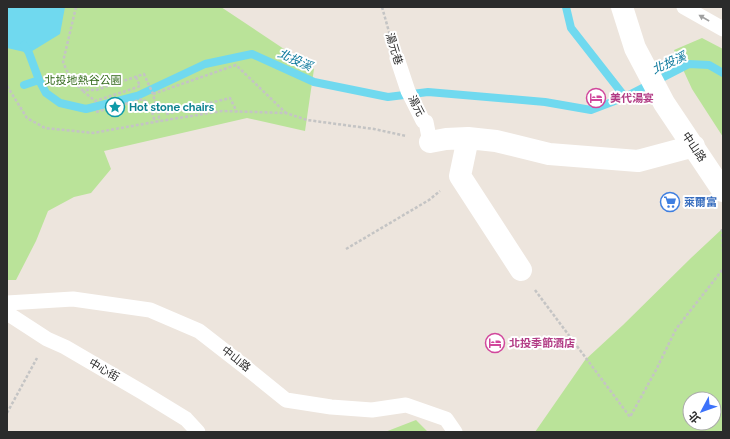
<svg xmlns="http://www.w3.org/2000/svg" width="730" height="439" font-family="Raleway,'Noto Sans TC',sans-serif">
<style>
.green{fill:#bae399;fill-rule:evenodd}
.water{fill:#70d9ef}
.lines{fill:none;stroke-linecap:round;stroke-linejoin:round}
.stream{stroke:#70d9ef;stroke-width:8}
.path{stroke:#c4c4c4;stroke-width:2.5;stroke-dasharray:3 2;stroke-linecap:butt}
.lane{stroke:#fff;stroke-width:15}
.street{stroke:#fff;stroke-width:22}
.oneway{fill:#a0a0a0}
.labels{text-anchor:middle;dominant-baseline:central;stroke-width:4;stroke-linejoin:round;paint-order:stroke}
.street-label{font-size:11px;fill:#2b2b2b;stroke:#fff}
.park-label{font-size:11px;fill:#32691a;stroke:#fff}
.hotel-label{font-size:11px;font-weight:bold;fill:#b23c85;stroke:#fff;text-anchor:start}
.culture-label{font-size:11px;font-weight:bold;fill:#0d838f;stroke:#fff;text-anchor:start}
.shop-label{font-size:11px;font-weight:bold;fill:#366cbe;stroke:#fff;text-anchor:start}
.water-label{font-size:12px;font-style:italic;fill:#0d799d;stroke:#fff}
</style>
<rect width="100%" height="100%" fill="#ede5dd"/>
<!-- green -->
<path class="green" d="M7 7H221L314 69 305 131 247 118 104 151 111 169 91 193 74 197 48 211 36 241 16 280H7Z
M702 38 723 49V137L692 89 674 50Z
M722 229 723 231V432H535L585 360 623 325 691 258ZM690 399H714V423H690Z
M416 420 428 432H385Z"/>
<!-- water -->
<path class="water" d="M7 7H65L60 34 29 53 7 48Z"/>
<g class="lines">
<!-- stream -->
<path class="stream" d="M566 7 571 28 625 97
M24 45 29 53 39 80 46 93 60 103 86 109 137 96 205 64 252 54 314 82 388 97 428 92 545 102 591 110 625 97 689 64 709 65 723 73
M24 85 39 80"/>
<!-- path -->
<path class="path" d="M76 7 63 62 71 80 82 90H96L144 74 153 94 160 121
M382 7 391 39
M7 86 27 118 45 128 93 133 160 121 222 111 286 113 307 120 374 129 406 136
M83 91 95 101 132 89 140 86 136 77
M153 94 236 65 286 113
M96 112 143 99 151 108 155 122
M166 114 230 98 237 112
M722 229 723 253
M346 249 429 200 440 191
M535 290 630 417 656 370 676 329 723 269
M7 413 37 358"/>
<!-- lane -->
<path class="lane" d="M684 7 723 29
M397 58 408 91 423 121 426 122 430 142
M7 303 73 299 150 310 199 331 244 366 286 400 331 407 372 410 406 405 446 419 455 432
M7 313 47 339 65 347 142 392 186 419 198 432"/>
<!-- street -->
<path class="street" d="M622 7 635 48 664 103 723 191
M468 138 460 176 521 270
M430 142 446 139 468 138 496 141 549 154 638 161 694 146"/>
</g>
<!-- one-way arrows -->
<defs><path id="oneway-solid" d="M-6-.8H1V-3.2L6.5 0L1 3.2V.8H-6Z"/></defs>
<use class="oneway" href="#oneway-solid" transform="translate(704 18) rotate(-150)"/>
<!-- icons -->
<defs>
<symbol id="hotel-ring" viewBox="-11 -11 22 22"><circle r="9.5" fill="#fff" stroke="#d1479c" stroke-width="1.5"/><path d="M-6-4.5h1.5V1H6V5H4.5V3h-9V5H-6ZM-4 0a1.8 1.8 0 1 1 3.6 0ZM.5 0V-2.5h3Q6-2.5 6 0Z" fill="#d1479c"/></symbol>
<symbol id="sight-ring" viewBox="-11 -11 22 22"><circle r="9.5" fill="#fff" stroke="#0f9aa8" stroke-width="1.5"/><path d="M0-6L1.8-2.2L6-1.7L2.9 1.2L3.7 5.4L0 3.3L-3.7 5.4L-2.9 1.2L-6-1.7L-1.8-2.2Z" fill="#0f9aa8"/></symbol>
<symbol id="supermarket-ring" viewBox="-11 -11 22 22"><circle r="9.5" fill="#fff" stroke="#3f7fe0" stroke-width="1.5"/><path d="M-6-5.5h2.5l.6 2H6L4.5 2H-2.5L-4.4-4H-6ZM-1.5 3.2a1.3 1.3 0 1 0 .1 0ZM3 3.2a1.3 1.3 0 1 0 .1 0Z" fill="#3f7fe0"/></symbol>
</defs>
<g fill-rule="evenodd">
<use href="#hotel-ring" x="585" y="87" width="22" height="22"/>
<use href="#sight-ring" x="104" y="96" width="22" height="22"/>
<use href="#supermarket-ring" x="659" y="191" width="22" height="22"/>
<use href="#hotel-ring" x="484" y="332" width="22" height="22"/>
</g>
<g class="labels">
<!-- street labels -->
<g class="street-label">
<text transform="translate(394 49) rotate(73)">湯元巷</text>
<text transform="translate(416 106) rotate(63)">湯元</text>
<text transform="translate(694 147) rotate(56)">中山路</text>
<text transform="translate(236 359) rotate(38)">中山路</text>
<text transform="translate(104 370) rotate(30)">中心街</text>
</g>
<!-- park labels -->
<g class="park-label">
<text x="83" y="80">北投地熱谷公園</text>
</g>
<!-- hotel labels -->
<g class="hotel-label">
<text x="610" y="98">美代湯宴</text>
<text x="509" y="343">北投季節酒店</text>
</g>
<!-- culture labels -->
<g class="culture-label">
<text x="129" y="107">Hot stone chairs</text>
</g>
<!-- shop labels -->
<g class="shop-label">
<text x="684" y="202">萊爾富</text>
</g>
<!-- water labels -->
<g class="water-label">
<text transform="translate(295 60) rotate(24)">北投溪</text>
<text transform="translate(669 63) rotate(-24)">北投溪</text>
</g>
</g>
<!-- border -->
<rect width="730" height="439" fill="none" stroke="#2b2b2b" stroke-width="16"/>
<!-- north arrow -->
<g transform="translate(702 411) rotate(229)"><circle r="19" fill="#ffffff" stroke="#aaaaaa"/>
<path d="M0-3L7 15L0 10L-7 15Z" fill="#3d72fa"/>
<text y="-6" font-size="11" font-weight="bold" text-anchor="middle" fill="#2b2b2b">北</text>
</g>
</svg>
